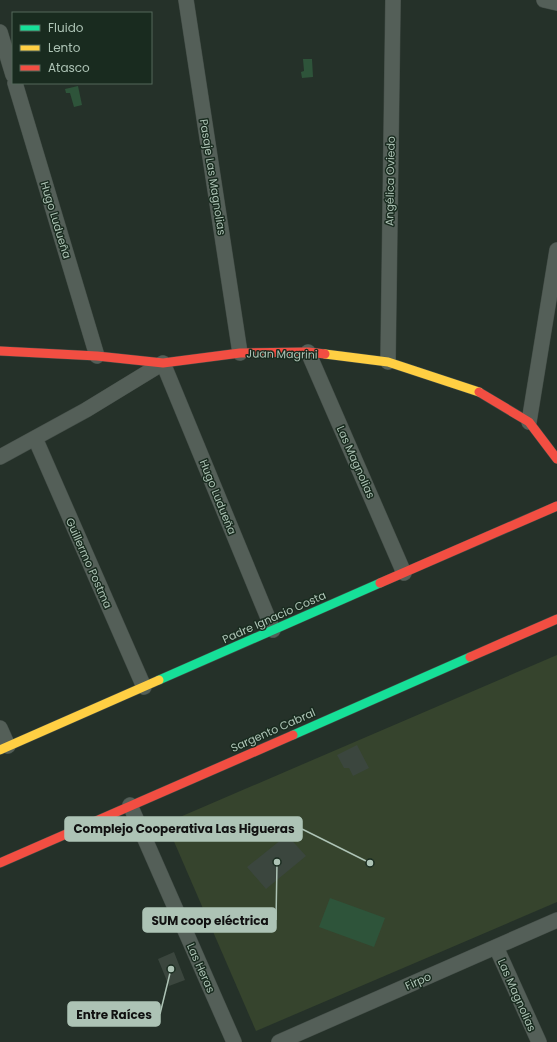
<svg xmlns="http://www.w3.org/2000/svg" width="557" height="1042" font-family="Poppins,sans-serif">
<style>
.green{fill:#36442d}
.water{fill:#2e543a}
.building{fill:#3b463e}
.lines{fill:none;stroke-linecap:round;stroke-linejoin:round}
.street-casing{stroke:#424c46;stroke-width:16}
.fast-casing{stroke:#424c46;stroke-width:10}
.slow-casing{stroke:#424c46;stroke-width:10}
.jam-casing{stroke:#424c46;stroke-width:10}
.street{stroke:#545f58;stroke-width:15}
.fast{stroke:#16e098;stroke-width:9}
.slow{stroke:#ffcf43;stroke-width:9}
.jam{stroke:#f24e42;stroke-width:9}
.labels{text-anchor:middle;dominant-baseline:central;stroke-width:3;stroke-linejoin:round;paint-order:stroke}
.street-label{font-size:11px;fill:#adc3b5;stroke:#192b1f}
.leader{fill:none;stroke:#adc3b5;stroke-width:1.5}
.callout-dot{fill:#adc3b5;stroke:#192b1f;stroke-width:1.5}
.callout{fill:#adc3b5;stroke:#adc3b5;stroke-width:1.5}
.callout-label{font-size:12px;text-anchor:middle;font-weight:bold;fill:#111}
</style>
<rect width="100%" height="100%" fill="#253129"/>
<!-- green -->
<path class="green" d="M557 655V902L256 1031 166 823Z"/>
<!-- water -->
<path class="water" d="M303 59H312L313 77 302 78 301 72 304 71Z
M78 86 82 105 74 107 70 93H66L65 89Z
M330 898 385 918 374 947 319 927Z"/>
<!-- building -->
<path class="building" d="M357 745 369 768 353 776 349 768H344L337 755Z
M287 835 306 856 266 889 247 867Z
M174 952 185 980 169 986 158 959Z"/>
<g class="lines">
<defs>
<path id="street" d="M186 0 240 353
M544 0 557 3
M0 32 13 75
M15 83 97 356
M308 352 404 573
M388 362 393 0
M529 422 557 250
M35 438 144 687
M0 457 86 410 163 363 273 630
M0 728 8 746
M130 805 234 1042
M496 947 539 1042
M279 1042 557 920"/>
<path id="fast" d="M159 680 380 583
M293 735 470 657"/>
<path id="slow" d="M325 354 388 362 479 392
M0 750 159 680"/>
<path id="jam" d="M0 351 97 356 163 363 240 353 308 352 325 354
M479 392 529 422 557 459
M380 583 557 506
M470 657 557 619
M0 863 293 735"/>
</defs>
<!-- street casing -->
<use href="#street" class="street-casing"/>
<!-- fast casing -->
<use href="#fast" class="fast-casing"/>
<!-- slow casing -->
<use href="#slow" class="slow-casing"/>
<!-- jam casing -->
<use href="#jam" class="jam-casing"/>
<!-- street -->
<use href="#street" class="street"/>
<!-- fast -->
<use href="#fast" class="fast"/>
<!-- slow -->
<use href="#slow" class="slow"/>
<!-- jam -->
<use href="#jam" class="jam"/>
</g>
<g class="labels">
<!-- street labels -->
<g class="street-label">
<text transform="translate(213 177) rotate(81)">Pasaje Las Magnolias</text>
<text transform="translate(390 181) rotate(-89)">Angélica Oviedo</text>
<text transform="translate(56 220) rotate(73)">Hugo Ludueña</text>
<text transform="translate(282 354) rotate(1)">Juan Magrini</text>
<text transform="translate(356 462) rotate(66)">Las Magnolias</text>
<text transform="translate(218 497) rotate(68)">Hugo Ludueña</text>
<text transform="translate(89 563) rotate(66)">Guillermo Postma</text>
<text transform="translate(274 617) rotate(-24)">Padre Ignacio Costa</text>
<text transform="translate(273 730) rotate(-24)">Sargento Cabral</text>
<text transform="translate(201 968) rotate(66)">Las Heras</text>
<text transform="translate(418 981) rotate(-24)">Firpo</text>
<text transform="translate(517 995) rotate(66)">Las Magnolias</text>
</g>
</g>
<!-- callouts -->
<path class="leader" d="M370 863L302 829M277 862L276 920M171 969L160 1014"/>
<g class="callout-dot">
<circle cx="370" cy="863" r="4"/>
<circle cx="277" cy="862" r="4"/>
<circle cx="171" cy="969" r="4"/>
</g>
<g class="callout">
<rect x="65" y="817" width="237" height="24" rx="4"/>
<rect x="143" y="908" width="133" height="24" rx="4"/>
<rect x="68" y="1002" width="92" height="24" rx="4"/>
</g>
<g class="callout-label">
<text x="184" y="833">Complejo Cooperativa Las Higueras</text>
<text x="210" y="925">SUM coop eléctrica</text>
<text x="114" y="1019">Entre Raíces</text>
</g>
<!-- legend -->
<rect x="12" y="12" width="140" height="72" fill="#192b1f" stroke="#54685b"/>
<rect x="20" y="25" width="20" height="6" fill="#16e098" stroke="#54685b"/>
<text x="48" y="32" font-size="12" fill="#adc3b5">Fluido</text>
<rect x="20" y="45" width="20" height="6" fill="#ffcf43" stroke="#54685b"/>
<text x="48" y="52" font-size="12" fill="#adc3b5">Lento</text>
<rect x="20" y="65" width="20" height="6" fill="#f24e42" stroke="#54685b"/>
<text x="48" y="72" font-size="12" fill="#adc3b5">Atasco</text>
</svg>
